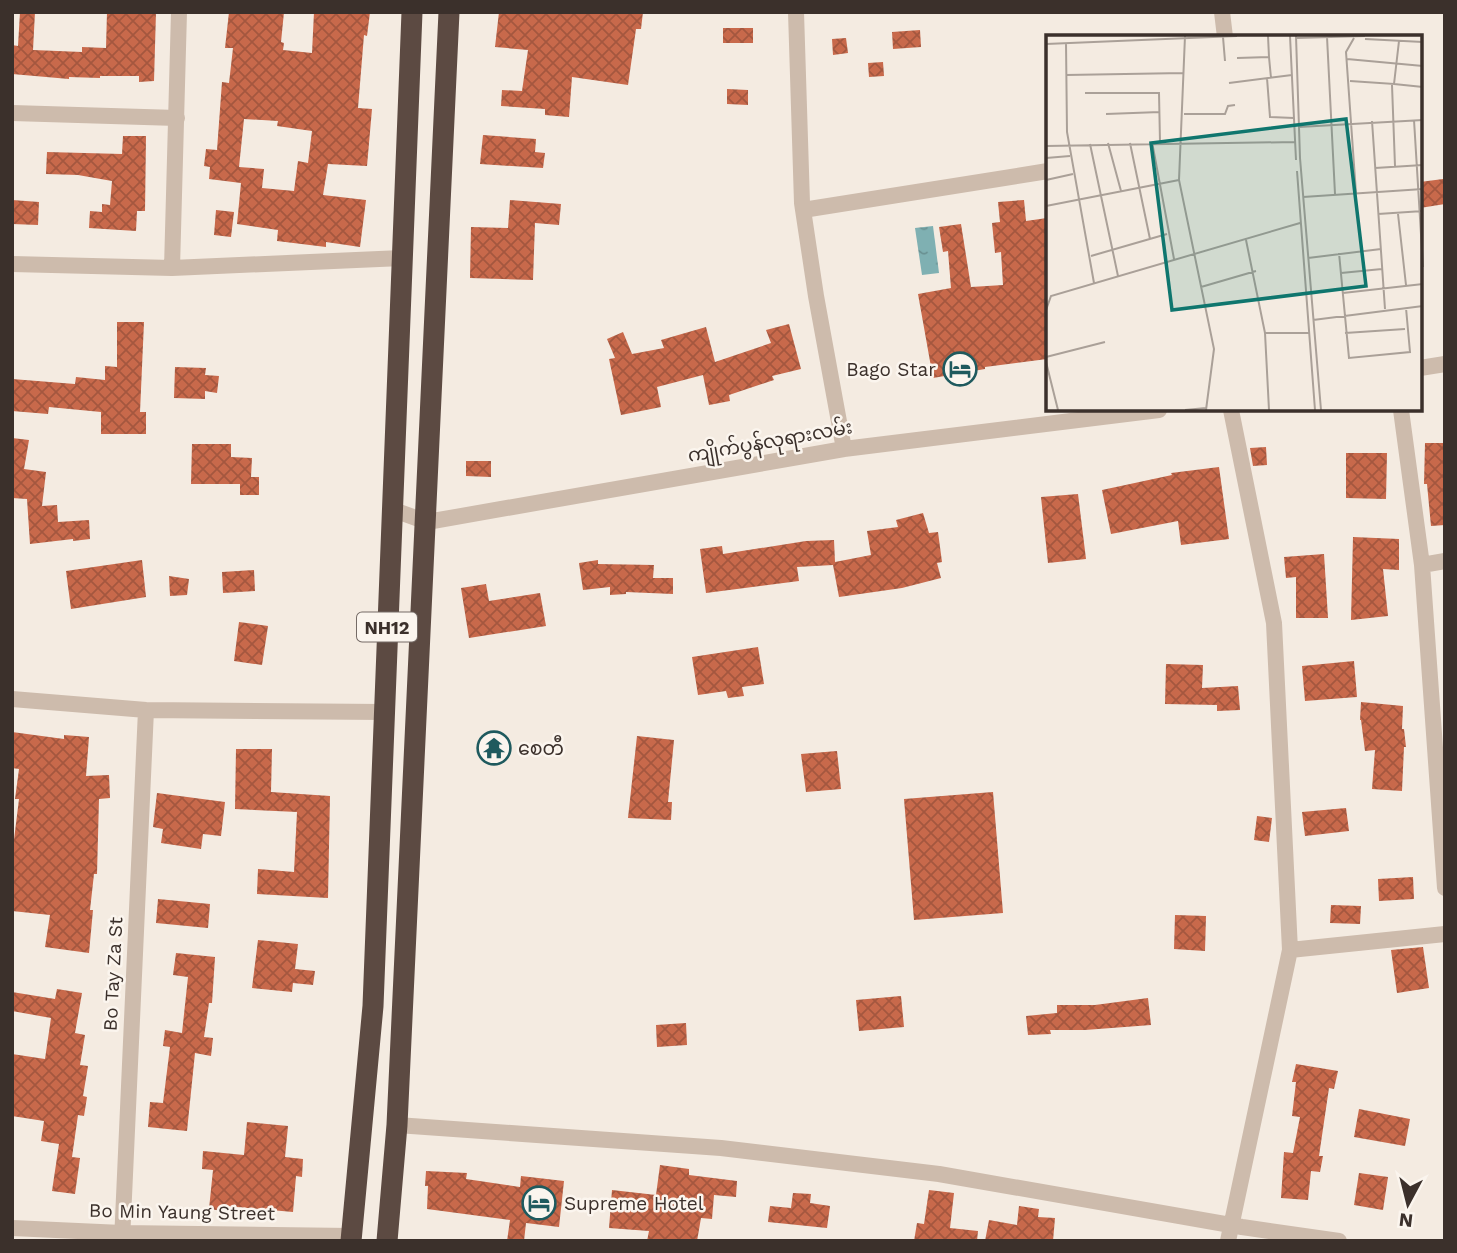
<svg xmlns="http://www.w3.org/2000/svg" width="1457" height="1253" font-family="'Work Sans','Noto Sans Myanmar',sans-serif">
<style>
.water{fill:url(#water-ripples)}
.building{fill:url(#building-cross-hatch);fill-rule:evenodd}
.lines{fill:none;stroke-linecap:round;stroke-linejoin:round}
.street{stroke:#cdbbac;stroke-width:16}
.highway{stroke:#5c4a42;stroke-width:21}
.labels{text-anchor:middle;dominant-baseline:central;stroke-width:5;stroke-linejoin:round;paint-order:stroke}
.shield{fill:#fbf5ee;stroke:#756b66;stroke-width:2}
.shield-label{font-size:18px;font-weight:bold;fill:#3b302b}
.poi-label{font-size:19px;fill:#3b302b;stroke:#fbf5ee;text-anchor:start}
.street-label{font-size:19px;fill:#3b302b;stroke:#fbf5ee}
.inset-road{fill:none;stroke:#aaa098;stroke-width:2}
.view{fill:#0f766e;fill-opacity:0.15;stroke:#0f766e;stroke-width:3.5}
.inset-edge{fill:none;stroke:#3b302b;stroke-width:3.5}
</style>
<defs>
<pattern id="water-ripples" width="26" height="14" patternUnits="userSpaceOnUse" patternTransform="scale(1.75)"><rect width="26" height="14" fill="#7fb0b2"/><path d="M2 4q2-2 4 0t4 0M15 11q2-2 4 0t4 0" fill="none" stroke="#699091"/></pattern>
<pattern id="building-cross-hatch" width="8" height="8" patternUnits="userSpaceOnUse" patternTransform="scale(1.75)"><rect width="8" height="8" fill="#c8694b"/><path d="M0 0l8 8M0 8l8-8" fill="none" stroke="#a4573f"/></pattern>
</defs>
<rect width="100%" height="100%" fill="#f4ebe1"/>
<!-- water -->
<path class="water" d="M933 226 939 273 922 275 915 228Z"/>
<!-- building -->
<path class="building" d="M20 12H35L33 50 82 52V47L106 48 107 12H156L154 81 139 82V76H100V78L69 77V79L12 74V45L18 46Z
M229 12H284L281 42 284 43 283 50 312 53 314 12H370L367 36 364 35 358 108 372 109 367 166 328 164 323 195 366 200 360 247 326 242V247L277 241 278 230 237 224 241 183 209 179 210 167 204 166 206 149 217 150 222 82 229 83 233 48H225ZM244 119 278 121 277 126 312 131 308 163 298 161 294 191 262 188 264 169 239 167Z
M499 12H643L641 29H636L628 85 572 77 569 117 545 115V109L501 106 502 90 522 91 528 50 495 47Z
M723 28H753V43H723Z
M920 30 921 47 893 49 892 32Z
M846 38 848 53 833 55 832 39Z
M883 62 884 76 869 77 868 63Z
M727 89 748 90V105L727 104Z
M483 135 536 139 535 152 545 153 543 168 480 164Z
M123 136H146L145 211H137L136 231 89 228 90 211 102 212V204L110 205 112 181 78 175 46 174 47 152 122 154Z
M1443 179 1445 204 1420 208V182Z
M12 200 39 202 38 225 12 224Z
M510 200 561 204 559 225 535 223 533 280 470 278 471 227 508 228Z
M1024 200 1026 221 1047 218V359L985 367V369L933 378 918 294 951 288 948 251 943 252 939 227 961 224 971 287 1003 285 1001 252 995 253 992 223 1000 222 998 202Z
M216 210 234 212 231 237 214 235Z
M117 322H144L140 412H146V434H101V412L49 407 48 414 12 411V379L75 384 76 377 105 380V366L117 367Z
M789 324 801 369 772 376 774 380 729 395 730 401 709 405 703 375 657 387 661 407 621 415 609 359 615 358 607 339 623 332 632 354 664 348 661 340 706 327 715 362 771 343 766 330Z
M175 367 206 368 205 375 219 376 217 393 205 391V399L174 398Z
M12 438 29 440 24 469 46 472 42 506 57 505 58 522 89 520 90 539 73 541V539L30 544 27 499 12 498Z
M1425 443H1445V525L1431 526 1427 484H1424Z
M192 444H231V457L252 458 251 477H259V495H240V484H191Z
M1266 447 1267 465 1253 466 1250 448Z
M1346 453H1387L1386 499 1346 498Z
M466 461H491V477L466 476Z
M1219 467 1229 539 1181 545 1178 521 1111 534 1102 490 1172 475 1171 473Z
M1078 494 1086 559 1048 563 1041 497Z
M923 513 929 533 938 532 942 562 937 563 941 578 902 588 839 597 833 565 797 567 799 581 706 593 700 549 722 546 723 554 806 541 834 540 835 562 871 555 867 531 898 527 896 520Z
M1353 537 1399 539V570L1383 569 1388 616 1351 620Z
M1324 554 1328 618H1296V577L1286 578 1284 557Z
M142 560 146 597 71 609 66 571Z
M598 560V564L654 565 653 578H673V594L626 592V594L610 595V587L583 590 579 563Z
M254 570 255 591 223 593 222 572Z
M169 576 189 579 187 595 170 596Z
M486 584 489 601 540 593 546 626 469 638 461 588Z
M239 622 268 626 262 665 234 661Z
M758 647 764 684 742 687 744 696 728 698 726 691 698 695 692 657Z
M1354 661 1357 697 1305 701 1302 666Z
M1166 664 1203 665 1202 688 1238 686 1240 710 1217 711V705L1165 704Z
M1361 702 1403 706 1402 729H1404L1406 747H1404L1402 791 1372 789 1375 750 1365 751 1361 720H1360Z
M12 732 64 739V735L89 737 86 776 109 775 110 798 99 799 97 874H94L90 910H93L89 953 45 947 50 915 12 911 14 872 12 871V856L19 799H15L19 769 12 768Z
M637 736 674 740 668 802H672L671 820 628 818Z
M236 749H272L271 792 330 796 328 898 257 894 258 869 294 872 297 812 235 809Z
M837 751 841 789 806 792 801 754Z
M993 792 1003 913 914 920 904 799Z
M157 793 225 802 221 836 203 834 201 849 161 843 163 829 153 827Z
M1346 808 1349 831 1305 836 1302 812Z
M1257 816 1272 818 1269 842 1254 840Z
M1413 877 1414 899 1379 901 1378 879Z
M158 899 210 904 208 928 156 923Z
M1331 905 1361 906 1360 924 1330 923Z
M1175 915 1206 916 1205 951 1174 949Z
M258 940 298 944 295 969 315 971 313 985 293 983 292 992 252 988Z
M1423 947 1429 988 1397 993 1391 950Z
M176 953 215 957 212 1003H209L204 1037 213 1038 211 1056 195 1053 187 1131 148 1127 150 1102 163 1103 170 1047 163 1046 165 1030 182 1033 188 977 173 975Z
M57 989 82 993 75 1033 85 1035 80 1065 88 1066 83 1096 87 1097 84 1116 78 1115 72 1157 80 1158 75 1194 52 1191 59 1144 41 1141 44 1121 12 1116V1054L45 1059 51 1018 12 1011V992L55 999Z
M901 996 904 1027 859 1031 856 1000Z
M1148 998 1151 1025 1085 1030H1050L1051 1034 1028 1035 1026 1016 1057 1013V1005H1095Z
M686 1023 687 1045 657 1047 656 1025Z
M1296 1064 1338 1071 1334 1089 1329 1088 1319 1156H1323L1320 1172 1311 1171 1308 1200 1281 1198 1284 1152 1293 1153 1300 1117 1292 1116 1296 1082H1292Z
M1359 1109 1410 1119 1405 1146 1354 1137Z
M247 1122 288 1126 285 1157 303 1159 302 1177 296 1176 293 1212 224 1206 223 1211 209 1209 213 1170 202 1169 203 1151 244 1155Z
M660 1165 689 1169V1175L737 1181 736 1197 714 1195 712 1219 701 1218 697 1241H647L649 1231 609 1228 612 1190 656 1195Z
M426 1171 467 1173 466 1179 520 1187 521 1176 564 1181 559 1227 526 1223 524 1241H507L510 1220 427 1209 428 1186H425Z
M1359 1173 1388 1177 1383 1210 1354 1205Z
M929 1190 954 1193 950 1228 978 1231 977 1241H914L917 1223 924 1224Z
M793 1193 811 1194 810 1203 830 1206 827 1228 768 1222 770 1206 791 1208Z
M1019 1206 1039 1209 1038 1217 1055 1218 1053 1241H985L989 1220 1017 1225Z"/>
<g class="lines">
<!-- street -->
<path class="street" d="M796 12 802 203 816 296 844 449
M1222 12 1225 37
M12 113 177 118
M803 210 1048 171
M12 264 172 268 402 258
M172 268 179 12
M1420 368 1445 364
M1401 410 1422 565 1445 888
M391 509 427 522 844 449 1159 410
M1422 565 1445 561
M12 699 146 710 384 712
M1290 950 1445 934
M397 1125 721 1148 939 1174 1242 1227 1339 1241
M12 1228 122 1233 351 1236
M122 1241 146 710
M1228 1241 1290 950 1274 623 1231 410"/>
<!-- highway -->
<path class="highway" d="M351 1241 373 1006 412 12
M387 1241 397 1125 449 12"/>
</g>
<!-- icons -->
<defs>
<symbol id="hotel-ring" viewBox="-11 -11 22 22"><circle r="9.5" fill="#fbf5ee" stroke="#1f5a5e" stroke-width="1.5"/><path d="M-6-4.5h1.5V1H6V5H4.5V3h-9V5H-6ZM-4 0a1.8 1.8 0 1 1 3.6 0ZM.5 0V-2.5h3Q6-2.5 6 0Z" fill="#1f5a5e"/></symbol>
<symbol id="temple-ring" viewBox="-11 -11 22 22"><circle r="9.5" fill="#fbf5ee" stroke="#1f5a5e" stroke-width="1.5"/><path d="M0-6L5-2H3V0L6.5 2.5H4V6H1.5V3h-3V6H-4V2.5H-6.5L-3 0V-2H-5Z" fill="#1f5a5e"/></symbol>
</defs>
<g fill-rule="evenodd">
<use href="#hotel-ring" x="941" y="350" width="38" height="38"/>
<use href="#temple-ring" x="475" y="729" width="38" height="38"/>
<use href="#hotel-ring" x="520" y="1184" width="38" height="38"/>
</g>
<g class="labels">
<!-- shield labels -->
<rect class="shield" x="357" y="612.5" width="60" height="29" rx="5"/>
<g class="shield-label">
<text x="387" y="627">NH12</text>
</g>
<!-- poi labels -->
<g class="poi-label">
<text x="936" y="369" text-anchor="end">Bago Star</text>
<text x="518" y="748">စေတီ</text>
<text x="564" y="1203">Supreme Hotel</text>
</g>
<!-- street labels -->
<g class="street-label">
<text transform="translate(770 441) rotate(-10)">ကျိုက်ပွန်လုရားလမ်း</text>
<text transform="translate(113 974) rotate(-87)">Bo Tay Za St</text>
<text transform="translate(182 1212) rotate(1)">Bo Min Yaung Street</text>
</g>
</g>
<!-- overview -->
<g transform="translate(1046 35)">
<rect width="376" height="376" fill="#f4ebe1"/>
<path class="inset-road" d="M139 1 133 145 168 314 160 375M244 1 250 125M250 1 254 123 275 375M177 2 179 26M281 2 289 159M250 3 319 1M308 3 300 17 310 158M319 4 377 7M20 8 21 97 48 248M0 9 191 1M223 22 225 43M191 23 223 22 222 1M301 24 377 31M20 40 138 38M221 43 224 82 248 83M304 46 348 49 353 6M183 48 246 40M348 49 377 52M346 50 349 131M39 58H113L114 107M0 76V101M60 79 114 77M138 79H179L182 71 189 70M368 85 377 232M326 86 339 274M253 92 377 85M106 107 128 224M62 108 75 156M84 108 104 204M44 109 72 241M0 111 249 107M0 123 24 121M329 133 377 130M251 136 269 375M0 145 27 139M257 162 377 154M0 171 133 145M332 179 377 176M352 179 360 250M200 205 219 298H263M293 218 303 323 364 317 360 273M45 221 121 199M262 223 335 214M295 238 336 234M155 252 210 236M297 258 377 249M0 275 5 261 254 188M267 285 377 271M219 298 223 375M299 298 359 294M0 322 59 307M0 327 12 375M139 375 160 373"/>
<path class="view" d="M300 84 320 251 126 275 105 108Z"/>
<rect width="376" height="376" class="inset-edge"/>
</g>
<!-- border -->
<rect width="1457" height="1253" fill="none" stroke="#3b302b" stroke-width="28"/>
<!-- north arrow -->
<g transform="translate(1408 1204) rotate(187)" stroke="#fbf5ee" stroke-width="5" paint-order="stroke">
<path d="M0-5L12 26L0 18L-12 26Z" fill="#3b302b"/>
<text y="-10" font-size="19" font-weight="bold" text-anchor="middle" fill="#3b302b">N</text>
</g>
</svg>
